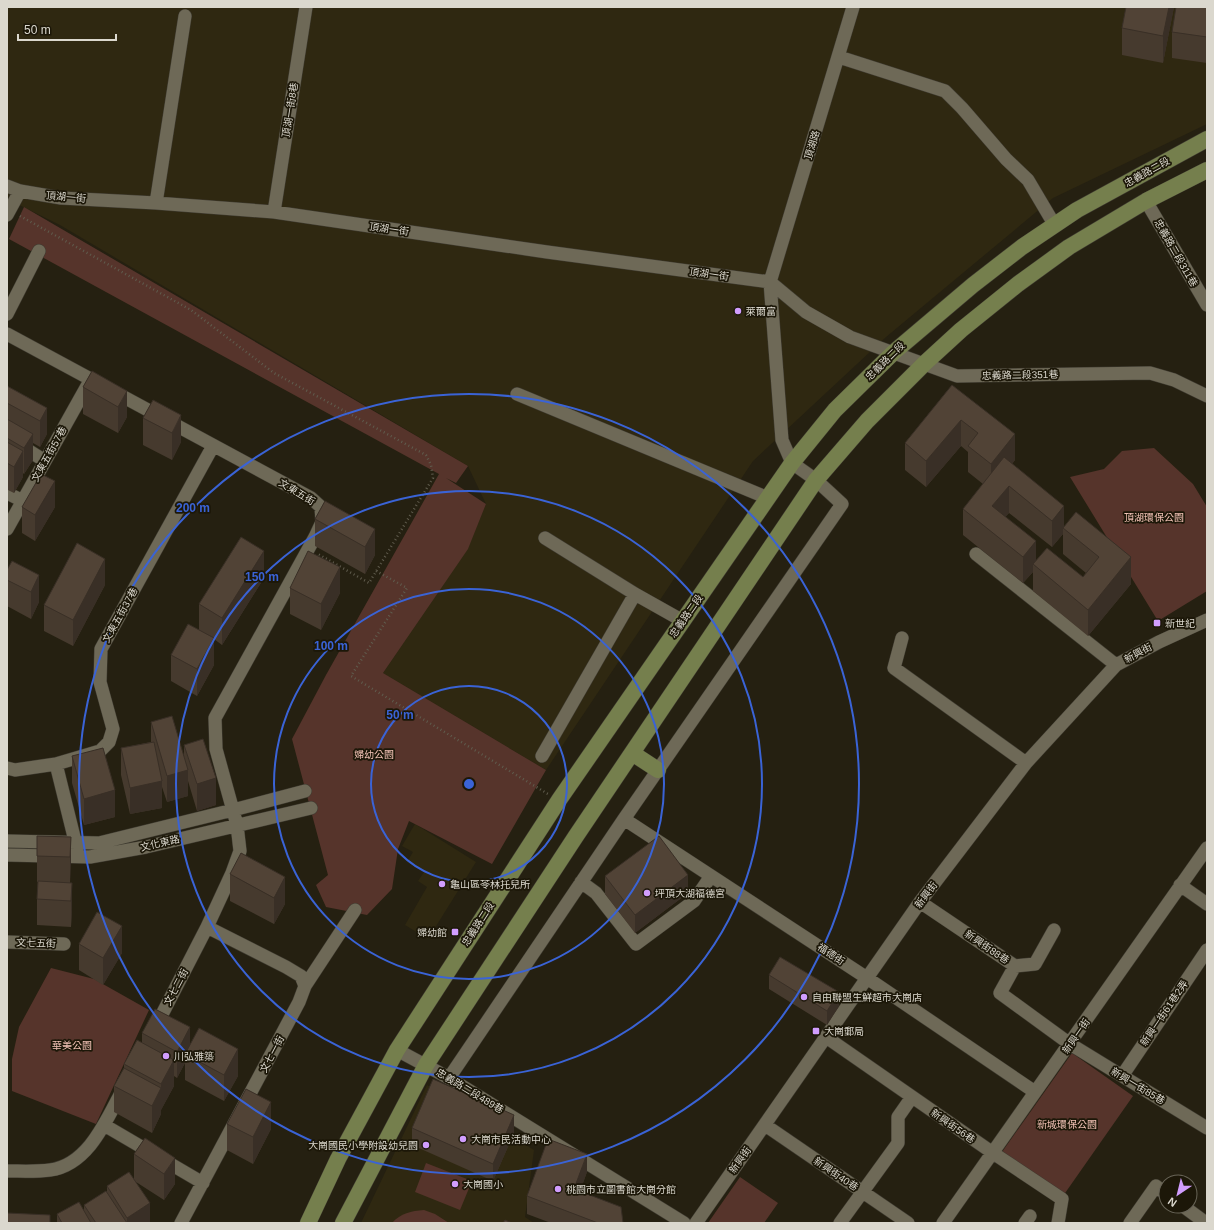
<svg xmlns="http://www.w3.org/2000/svg" width="1214" height="1230" font-family="Helvetica,'Noto Sans TC',sans-serif">
<style>
.built{fill:#2f2811}
.green{fill:#56342b}
.lines{fill:none;stroke-linecap:round;stroke-linejoin:round}
.minor-casing{stroke:#3f3b31;stroke-width:14}
.major-casing{stroke:#3f3b31;stroke-width:17}
.path{stroke:#605c4e;stroke-width:2.5;stroke-dasharray:1 3;stroke-linecap:butt}
.minor{stroke:#6e6957;stroke-width:13}
.major{stroke:#757f4d;stroke-width:16}
.wall{fill:#463a2e;fill-rule:evenodd}
.shaded-wall{fill:#392f26}
.building{fill:#514336;stroke:#392f26}
.ring{fill:none;stroke:#3a63d6;stroke-width:2}
.poi-dot{fill:#d19dfe;stroke:#1c1708;stroke-width:1.5}
.labels{text-anchor:middle;dominant-baseline:central;stroke-width:3.5;stroke-linejoin:round;paint-order:stroke}
.street-label{font-size:10px;fill:#dbd8ce;stroke:#1c1708}
.poi-label{font-size:10px;fill:#dbd8ce;stroke:#1c1708;text-anchor:start}
.park-label{font-size:10px;fill:#f5c5b8;stroke:#1c1708}
.centre{fill:#3a63d6;stroke:#1c1708;stroke-width:2}
.ring-label{font-size:12px;text-anchor:middle;font-weight:bold;fill:#3a63d6;stroke:#1c1708;stroke-width:3.5;stroke-linejoin:round;paint-order:stroke}
</style>
<rect width="100%" height="100%" fill="#252011"/>
<!-- built -->
<path class="built" d="M7 7H1207V124L1053 198 886 337 753 461 546 770 383 673 468 548 486 504 468 466 60 225 7 199Z
M415 824 476 862 428 939 405 925 427 887 418 881 424 872 407 862 413 852 402 846Z
M427 1085 534 1150 525 1217 534 1223H361Z"/>
<!-- green -->
<path class="green" d="M24 207 468 466 456 483 446 478 486 504 468 549 383 673 546 770 492 864 409 821 398 849 392 889 367 915 326 907 316 885 328 875 292 739 326 675 439 474 9 239Z
M1154 448 1193 484 1207 507V591L1158 621 1070 477 1104 469 1122 451Z
M51 968 94 979 149 1010 96 1124 12 1091V1059L19 1027Z
M1072 1053 1133 1096 1063 1196 1002 1152Z
M426 1163 472 1181 460 1210 415 1192Z
M740 1177 778 1203 764 1223H708Z
M424 1210 435 1214 449 1223 420 1222 392 1223C401 1213 411 1211 424 1210Z"/>
<g class="lines">
<defs>
<path id="minor" d="M839 57 945 91 962 108 1006 159 1028 180 1054 224
M7 186 20 191 61 198 156 203 274 212 547 252 770 282
M1146 201 1207 305
M156 203 185 16
M274 212 306 7
M7 215 20 191
M770 282 806 312 850 337 957 376 1150 373 1174 380 1207 396
M7 314 39 251
M7 334 311 498 321 507 322 522 315 537 215 718 216 749 237 825 240 851 232 873 207 927 155 1028
M517 394 768 498
M7 437 45 461
M7 493 23 501
M7 529 91 379
M545 538 635 594 683 621
M976 554 1116 665
M902 638 894 668 1026 763
M542 756 635 594
M56 764 77 849
M7 768 15 770 56 764 100 751 109 742 113 729 100 682 101 649 213 446
M624 819 867 978 1035 1092
M7 841 99 843 233 810 305 791
M7 855 90 857 146 847 311 808
M581 882 596 893 636 944 694 901 711 876
M1180 885 1207 904
M920 902 1015 966 1000 993 1070 1044 1207 1128
M7 942 64 944
M1015 966 1035 964 1054 930
M305 986 355 910
M826 1037 993 1153 1062 1199 1058 1223
M397 1050 449 1078 684 1223
M1122 1076 1207 950
M449 1078 624 819 842 504 816 480 792 463 782 440 770 282 853 7
M104 1125 203 1183
M765 1125 908 1223
M7 1171C21 1171 36 1172 50 1170 88 1165 106 1121 122 1091
M1183 1206 1206 1223
M181 1223 299 1002 305 986 301 976 286 967 207 927
M696 1223 920 902 1026 763 1116 665 1159 642 1207 620
M840 1223 898 1143V1117L912 1097
M943 1223 1207 848
M1025 1223 1030 1216
M1130 1223 1156 1186 1166 1194"/>
<path id="major" d="M632 753 658 770
M308 1223 338 1159 397 1050 559 800 792 463 835 410 894 352 973 285 1022 247 1077 210 1207 139
M343 1223 426 1065 576 836 816 480 867 421 925 363 961 330 1018 284 1069 247 1146 201 1207 170"/>
</defs>
<!-- minor casing -->
<use href="#minor" class="minor-casing"/>
<!-- major casing -->
<use href="#major" class="major-casing"/>
<!-- path -->
<path class="path" d="M20 216 191 310 274 373 426 455 431 465 433 478 369 583 318 554
M376 571 407 588 351 676 548 794"/>
<!-- minor -->
<use href="#minor" class="minor"/>
<!-- major -->
<use href="#major" class="major"/>
</g>
<!-- wall -->
<path class="wall" d="M1126 7H1174L1163 63 1122 55V28Z
M1207 7V63L1172 58V32Z
M92 371 127 417 118 433 83 414V387Z
M952 385 1015 460 1012 464 1064 526 1131 584 1088 636 1033 591V572L1023 583 963 535V509L983 484 968 472V452L961 446 926 487 905 470V443ZM1009 513 1052 547 1063 534V554L1086 573 1083 577 1036 561 1005 517Z
M7 386 47 408V434L40 447 33 443V460L24 474 23 473V477L14 493 8 490V504L7 506Z
M153 400 181 442 172 460 143 445V418Z
M325 501 375 555 365 574 315 546V519Z
M22 507H55L35 541 22 533Z
M7 570 39 575V602L31 619 7 606Z
M264 578 222 645 214 639V665L197 696 171 681V655L199 630V604Z
M105 585 73 646 44 631V605Z
M290 588 340 593 321 630 290 614Z
M151 722 184 759V745L216 805 197 811 188 781V796L167 802 162 787V808L130 814 121 775V748L151 742Z
M72 756 115 817 84 825 72 783Z
M37 836 71 837 70 883 72 909 71 927 37 925V899L38 882H37Z
M230 874 285 904 274 924 230 901Z
M605 876 688 893 635 933 605 894Z
M79 944 122 953 103 985 79 970Z
M769 975 839 1006 827 1025 769 989Z
M142 1033 190 1045 238 1076 224 1101 185 1080V1063L177 1078 174 1076V1086L161 1110V1114L152 1133 114 1112V1086L124 1068V1064L142 1043Z
M227 1124 271 1129 253 1164 227 1150Z
M412 1128 514 1133 493 1181 412 1145Z
M145 1138 175 1184 164 1200 136 1182 150 1223H57V1214L84 1212V1205L107 1192V1186L134 1180V1154Z
M587 1172 580 1191 623 1223H551L527 1214V1196Z"/>
<!-- shaded-wall -->
<path class="shaded-wall" d="M1169 7H1174L1163 63V36Z
M127 391V417L118 433V407Z
M47 408V434L40 447V421Z
M181 415V442L172 460V433Z
M961 420V446L926 487V461Z
M33 434V460L24 474V448Z
M1015 434V460L991 490V464Z
M23 451V477L14 493V467Z
M8 477V504L7 506V479Z
M55 481V507L35 541V515Z
M1009 486V513L992 533V506Z
M1064 506V529L1063 528V534L1052 547V521Z
M375 529V555L365 574V547Z
M1036 541V567L1033 564V572L1023 583V557Z
M264 551V578L222 645V618Z
M1131 557V584L1088 636V610Z
M105 559V585L73 646V620Z
M340 567V593L321 630V604Z
M39 575V602L31 619V592Z
M214 638V665L197 696V669Z
M188 770V796L167 802V776Z
M216 778V805L197 811V784Z
M162 781V808L130 814V788Z
M115 790V817L84 825V799Z
M71 837V863L70 883V857Z
M688 875V893L635 933V915Z
M285 877V904L274 924V898Z
M72 883V909L71 927V901Z
M122 926V953L103 985V958Z
M839 992V1006L827 1025V1011Z
M190 1027V1054H185V1063L177 1078V1052Z
M238 1049V1076L224 1101V1075Z
M174 1060V1086L161 1110V1114L152 1133V1106L161 1088V1084Z
M271 1102V1129L253 1164V1137Z
M514 1115V1133L493 1181V1164Z
M587 1154V1172L574 1207V1189Z
M175 1158V1184L164 1200V1174Z
M150 1203V1223H127V1218Z"/>
<!-- building -->
<path class="building" d="M1126 7H1169L1163 36 1122 28Z
M1176 7H1207V37L1172 32Z
M92 371 127 391 118 407 83 387Z
M952 385 1015 434 991 464 968 446 978 433 961 420 926 461 905 443Z
M7 386 47 408 40 421 7 403Z
M153 400 181 415 172 433 143 418Z
M7 419 33 434 24 448 7 438Z
M7 442 23 451 14 467 7 463Z
M1004 457 1064 506 1052 521 1009 486 992 506 1036 541 1023 557 963 509Z
M41 474 55 481 35 515 22 507Z
M325 501 375 529 365 547 315 519Z
M1076 512 1131 557 1088 610 1033 564 1047 548 1083 577 1099 557 1063 528Z
M241 537 264 551 222 618 199 604Z
M77 543 105 559 73 620 44 605Z
M308 551 340 567 321 604 290 588Z
M12 561 39 575 31 592 7 580V570Z
M188 624 214 638 197 669 171 655Z
M172 716 188 770 167 776 151 722Z
M203 739 216 778 197 784 184 745Z
M154 742 162 781 130 788 121 748Z
M103 748 115 790 84 799 72 756Z
M37 836 71 837 70 857 37 856Z
M659 836 688 875 635 915 605 876Z
M241 853 285 877 274 898 230 874Z
M38 881 72 883 71 901 37 899Z
M97 912 122 926 103 958 79 944Z
M780 957 839 992 827 1011 769 975Z
M155 1009 190 1027 177 1052 142 1033Z
M199 1028 238 1049 224 1075 185 1054Z
M137 1040 174 1060 161 1084 124 1064Z
M124 1068 161 1088 152 1106 114 1086Z
M433 1079 514 1115 493 1164 412 1128Z
M246 1089 271 1102 253 1137 227 1124Z
M145 1138 175 1158 164 1174 134 1154Z
M548 1139 587 1154 574 1189 621 1207 623 1223H598L527 1196Z
M129 1172 150 1203 127 1218 107 1186Z
M106 1191 127 1223H96L84 1205Z
M79 1202 91 1223H62L57 1214Z
M7 1213 50 1215V1223H7Z
M505 1220 512 1223H503Z"/>
<!-- distance rings -->
<g class="ring">
<circle cx="469" cy="784" r="98"/>
<circle cx="469" cy="784" r="195"/>
<circle cx="469" cy="784" r="293"/>
<circle cx="469" cy="784" r="390"/>
</g>
<!-- markers -->
<g class="poi-dot">
<circle cx="738" cy="311" r="4"/>
<rect x="1153" y="619" width="8" height="8" rx="2"/>
<circle cx="442" cy="884" r="4"/>
<circle cx="647" cy="893" r="4"/>
<rect x="451" y="928" width="8" height="8" rx="2"/>
<circle cx="804" cy="997" r="4"/>
<rect x="812" y="1027" width="8" height="8" rx="2"/>
<circle cx="166" cy="1056" r="4"/>
<circle cx="463" cy="1139" r="4"/>
<circle cx="426" cy="1145" r="4"/>
<circle cx="455" cy="1184" r="4"/>
<circle cx="558" cy="1189" r="4"/>
</g>
<g class="labels">
<!-- street labels -->
<g class="street-label">
<text transform="translate(290 110) rotate(-81)">頂湖一街8巷</text>
<text transform="translate(812 145) rotate(-73)">頂湖路</text>
<text transform="translate(1147 172) rotate(-29)">忠義路二段</text>
<text transform="translate(66 197) rotate(5)">頂湖一街</text>
<text transform="translate(389 229) rotate(8)">頂湖一街</text>
<text transform="translate(1176 253) rotate(60)">忠義路二段311巷</text>
<text transform="translate(709 274) rotate(8)">頂湖一街</text>
<text transform="translate(885 361) rotate(-44)">忠義路二段</text>
<text transform="translate(1020 375) rotate(-1)">忠義路二段351巷</text>
<text transform="translate(49 454) rotate(-61)">文東五街57巷</text>
<text transform="translate(297 492) rotate(31)">文東五街</text>
<text transform="translate(120 615) rotate(-61)">文東五街37巷</text>
<text transform="translate(686 616) rotate(-55)">忠義路二段</text>
<text transform="translate(1138 653) rotate(-28)">新興街</text>
<text transform="translate(160 843) rotate(-13)">文化東路</text>
<text transform="translate(926 895) rotate(-53)">新興街</text>
<text transform="translate(478 924) rotate(-57)">忠義路二段</text>
<text transform="translate(36 943) rotate(2)">文七五街</text>
<text transform="translate(987 947) rotate(34)">新興街88巷</text>
<text transform="translate(831 954) rotate(33)">福德街</text>
<text transform="translate(176 987) rotate(-62)">文七二街</text>
<text transform="translate(1164 1013) rotate(-56)">新興一街61巷2弄</text>
<text transform="translate(1076 1036) rotate(-55)">新興一街</text>
<text transform="translate(272 1054) rotate(-62)">文七一街</text>
<text transform="translate(1138 1086) rotate(31)">新興一街85巷</text>
<text transform="translate(470 1091) rotate(31)">忠義路二段489巷</text>
<text transform="translate(953 1126) rotate(35)">新興街56巷</text>
<text transform="translate(740 1160) rotate(-55)">新興街</text>
<text transform="translate(836 1174) rotate(34)">新興街40巷</text>
</g>
<!-- poi labels -->
<g class="poi-label">
<text x="746" y="311">萊爾富</text>
<text x="1165" y="623">新世紀</text>
<text x="450" y="884">龜山區苓林托兒所</text>
<text x="655" y="893">坪頂大湖福德宮</text>
<text x="447" y="932" text-anchor="end">婦幼館</text>
<text x="812" y="997">自由聯盟生鮮超市大崗店</text>
<text x="824" y="1031">大崗郵局</text>
<text x="174" y="1056">川弘雅築</text>
<text x="471" y="1139">大崗市民活動中心</text>
<text x="418" y="1145" text-anchor="end">大崗國民小學附設幼兒園</text>
<text x="463" y="1184">大崗國小</text>
<text x="566" y="1189">桃園市立圖書館大崗分館</text>
</g>
<!-- park labels -->
<g class="park-label">
<text x="1154" y="517">頂湖環保公園</text>
<text x="374" y="754">婦幼公園</text>
<text x="72" y="1045">華美公園</text>
<text x="1067" y="1124">新城環保公園</text>
</g>
</g>
<circle cx="469" cy="784" r="6" class="centre"/>
<g class="ring-label">
<text x="193" y="512">200 m</text>
<text x="262" y="581">150 m</text>
<text x="331" y="650">100 m</text>
<text x="400" y="719">50 m</text>
</g>
<!-- border -->
<rect width="1214" height="1230" fill="none" stroke="#dbd8ce" stroke-width="16"/>
<!-- north arrow -->
<g transform="translate(1178 1194) rotate(215)"><circle r="19" fill="#1c1708" stroke="#686457"/>
<path d="M0-3L7 15L0 10L-7 15Z" fill="#d19dfe"/>
<text y="-6" font-size="11" font-weight="bold" text-anchor="middle" fill="#dbd8ce">N</text>
</g>
<!-- scale -->
<path d="M18 34v6h98v-6" fill="none" stroke="#dbd8ce" stroke-width="2"/>
<text x="24" y="34" font-size="12" fill="#dbd8ce" stroke="#1c1708" stroke-width="3" paint-order="stroke">50 m</text>
</svg>
